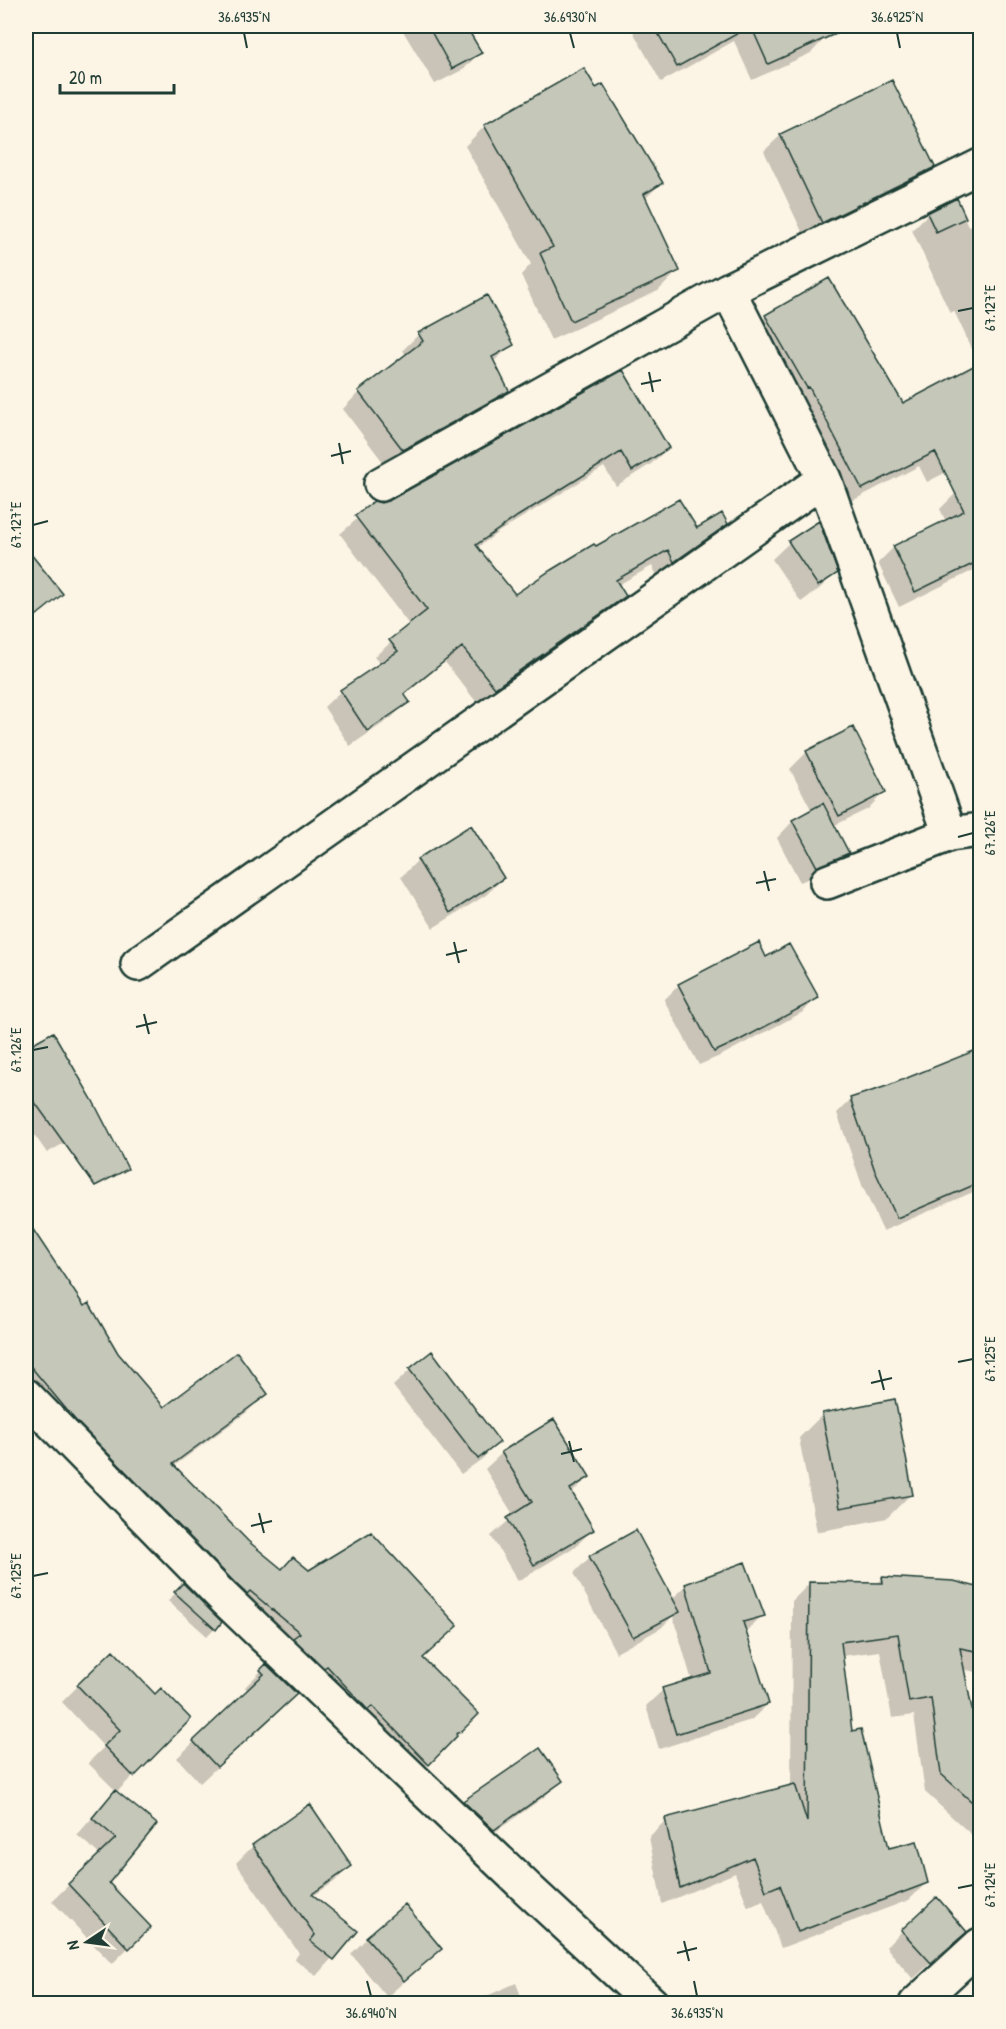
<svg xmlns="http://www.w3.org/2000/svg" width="1006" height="2029" font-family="'Patrick Hand',sans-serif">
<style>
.shadow{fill:#0003}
.building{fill:#c5c7b9;stroke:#1f3d34;stroke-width:1.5}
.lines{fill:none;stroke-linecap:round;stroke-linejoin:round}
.minor-casing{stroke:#1f3d34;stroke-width:38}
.minor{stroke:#fcf5e5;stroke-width:33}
.ticks{fill:none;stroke:#1f3d34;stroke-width:2}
.neatline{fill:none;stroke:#1f3d34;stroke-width:2}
.ticks-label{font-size:15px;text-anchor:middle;fill:#1f3d34}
</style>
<rect width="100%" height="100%" fill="#fcf5e5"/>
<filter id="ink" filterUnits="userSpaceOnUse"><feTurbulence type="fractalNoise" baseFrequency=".0167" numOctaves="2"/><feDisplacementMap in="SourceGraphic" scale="12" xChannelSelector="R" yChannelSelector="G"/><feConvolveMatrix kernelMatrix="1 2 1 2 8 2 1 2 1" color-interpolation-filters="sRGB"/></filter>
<g filter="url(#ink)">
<!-- shadow -->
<path class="shadow" d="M400 26H465L480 52 464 69 435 84Z
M633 26H822L827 36 811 53 752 80 734 41 661 82 631 28Z
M485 126 661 183 645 199 678 271 658 291 551 340 521 275 531 264 465 146Z
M781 135 933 167 916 184 805 238 764 151Z
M957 200 968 226 980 222V455L927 482 919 466 846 504 750 332 766 316 902 405 979 364 954 311 950 313 912 230 928 214Z
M419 334 512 345 493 362 507 391 491 407 386 466 343 409 359 392 406 356 403 350Z
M622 372 668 448 651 464 616 486 604 467 500 531 477 548 515 596 595 548 726 524 710 540 658 577 652 566 618 585 624 596 608 612 478 704 445 662 403 696 408 702 391 718 350 746 324 707 341 691 380 664 374 657 410 626 340 534 375 503 381 504 391 502Z
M980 486V567L899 607 878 563 894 547 946 522 940 509 956 493Z
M818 523 836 573 819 589 801 602 772 559 789 543Z
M26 550 61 593 26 625Z
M807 752 884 792 868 809 833 826 848 853 831 869 800 882 777 838 793 821 812 811 790 769Z
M471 827 503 878 486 895 433 928 401 877 417 861Z
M766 959 817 997 803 1012 722 1055 699 1065 664 1000 679 985Z
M52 1034 85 1131 47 1153 26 1123V1049Z
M980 1050V1189L883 1231 862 1185 837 1113 850 1100 888 1087Z
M27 1224 116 1354 164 1409 266 1393 247 1412 174 1466 247 1542 281 1570 422 1659 477 1714 410 1782 26 1401V1225Z
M410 1370 498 1442 482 1459 461 1474 393 1386Z
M823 1414 911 1494 887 1518 817 1532 799 1438Z
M502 1453 588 1477 571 1494 592 1530 576 1546 518 1581 491 1536 514 1516 485 1469Z
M590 1557 671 1600 686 1586 763 1615 745 1632 768 1704 751 1720 659 1749 646 1706 663 1690 692 1681 673 1616 661 1628 616 1653 574 1573Z
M883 1578 980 1590V1673L958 1668 980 1762V1833L975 1838 925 1792 914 1715 892 1718 880 1651 841 1656 851 1733 888 1850 926 1883 909 1900 781 1948 763 1901 748 1907 735 1873 662 1904 649 1837 666 1820 791 1787 792 1601 809 1584 876 1585Z
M183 1585 220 1622 207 1636 168 1601Z
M266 1666 278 1710 200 1783 177 1758 248 1691 245 1687Z
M78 1686 155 1696 189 1719 116 1793 155 1824 107 1883 149 1927 112 1964 52 1901 100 1855 77 1835 116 1791 88 1763 104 1747 62 1702Z
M540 1750 561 1781 544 1797 477 1845 448 1819 464 1802Z
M309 1806 351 1865 334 1882 313 1896 356 1931 316 1976 295 1959 299 1953 236 1863 253 1846Z
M902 1931 948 1948 913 1979 886 1947Z
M367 1938 440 1949 387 1997 351 1954Z
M516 1983 524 2004H475L480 1999Z"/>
<!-- building -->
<path class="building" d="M428 26H466L482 53 452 69Z
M654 26H853L768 64 751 26 677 67Z
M584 68 596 88 603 84 663 183 644 194 680 271 571 321 540 253 553 247 484 125Z
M892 80 935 167 822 223 780 134Z
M957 198 966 218 936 232 927 213Z
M829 278 903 403 981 362V560L915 592 893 546 964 511 935 452 862 489 809 387 807 388 765 315Z
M487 295 514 345 492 357 509 391 403 450 358 391 423 341 418 333Z
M623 370 669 448 632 471 621 452 518 516 476 545 515 594 551 570 594 544 596 546 679 499 697 528 722 513 728 524 674 562 668 550 616 580 626 596 495 688 462 647 404 694 410 702 367 731 340 690 398 651 389 640 427 610 355 516 374 501 381 503 390 500Z
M819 521 838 573 818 586 788 541Z
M26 548 63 594 26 624Z
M853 727 886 792 839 816 806 751Z
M823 803 849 853 817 867 792 820Z
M471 825 504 878 450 913 417 859Z
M759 942 766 957 789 944 819 998 738 1041 714 1052 678 984Z
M53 1032 93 1101 128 1169 95 1186 26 1090V1047Z
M981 1048V1182L897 1218 875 1171 850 1098 887 1086Z
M26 1219 84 1306 89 1303 118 1353 164 1407 237 1352 268 1394 173 1464 248 1541 282 1569 293 1557 309 1570 371 1532 458 1626 423 1658 479 1714 462 1731 456 1734 457 1736 429 1765 372 1706 368 1710 327 1666 324 1668 293 1638 300 1633 250 1591 247 1594 237 1585 76 1421 26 1361Z
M432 1351 500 1442 478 1459 409 1369Z
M895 1399 913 1495 840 1508 822 1413Z
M554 1419 590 1477 570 1489 594 1530 534 1565 507 1518 532 1502 501 1452Z
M636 1530 680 1612 633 1637 589 1556Z
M745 1562 765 1616 743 1622 769 1704 676 1734 662 1688 711 1673 685 1584Z
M882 1577 954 1581 981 1588V1652L960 1648 981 1755V1810L941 1774 931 1698 909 1702 898 1634 841 1642 852 1731 861 1729 889 1848 917 1841 928 1883 798 1932 780 1885 766 1891 753 1857 680 1888 665 1818 795 1784 807 1822 809 1582 883 1583Z
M183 1583 222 1622 216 1630 174 1592Z
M113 1650 155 1694 161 1688 191 1719 134 1777 104 1746 120 1730 77 1685Z
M266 1664 297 1694 217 1767 193 1741 264 1674 260 1670Z
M540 1748 563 1781 494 1830 463 1801Z
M115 1790 157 1824 109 1883 151 1927 129 1949 68 1884 116 1838 92 1818Z
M310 1804 352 1866 312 1894 358 1931 334 1960 310 1941 315 1935 252 1845Z
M937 1897 967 1932 931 1963 901 1930Z
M405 1904 442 1949 404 1981 366 1937Z"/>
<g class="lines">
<defs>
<path id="minor" d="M980 166 728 290 824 479 950 834 980 830
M381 484 728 290
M827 882 950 834
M138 964 824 479
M26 1396 224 1598 529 1890 652 2004
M916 2004 980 1945"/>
</defs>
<!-- minor casing -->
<use href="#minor" class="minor-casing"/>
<!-- minor -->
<use href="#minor" class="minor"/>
</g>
</g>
<!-- ticks -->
<path class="ticks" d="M244 33 247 48M570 33 574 48M897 33 900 48M958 311 973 308M649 372 653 392M641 384 661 380M339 443 343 464M331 456 351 451M33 525 48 521M958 837 973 833M764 871 769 891M756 883 776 879M454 942 459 963M446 955 467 950M144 1014 149 1034M136 1027 157 1022M33 1050 48 1047M958 1362 973 1359M879 1370 884 1390M871 1383 892 1378M569 1441 574 1462M561 1454 582 1449M259 1513 264 1533M251 1526 272 1521M33 1576 48 1573M958 1888 973 1885M684 1941 689 1961M677 1953 697 1948M367 1981 371 1996M694 1981 697 1996"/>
<!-- margin -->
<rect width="1006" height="2029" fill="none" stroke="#fcf5e5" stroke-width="66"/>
<!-- north arrow -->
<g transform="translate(87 1942) rotate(257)" stroke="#fcf5e5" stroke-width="4.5" paint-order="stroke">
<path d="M0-4.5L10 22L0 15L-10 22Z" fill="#1f3d34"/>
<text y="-9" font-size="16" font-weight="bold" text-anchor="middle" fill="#1f3d34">N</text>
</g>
<!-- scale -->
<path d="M60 84v9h114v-9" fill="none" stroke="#1f3d34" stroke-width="3"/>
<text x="69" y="84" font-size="18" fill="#1f3d34" stroke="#fcf5e5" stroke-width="4.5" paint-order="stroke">20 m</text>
<rect x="33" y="33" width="940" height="1963" class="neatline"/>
<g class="ticks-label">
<text x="244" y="22">36.6935°N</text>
<text x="570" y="22">36.6930°N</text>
<text x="897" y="22">36.6925°N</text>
<text transform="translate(990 308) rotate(-90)" y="5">67.127°E</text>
<text transform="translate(16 525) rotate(-90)" y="5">67.127°E</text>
<text transform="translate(990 833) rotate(-90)" y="5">67.126°E</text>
<text transform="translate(16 1050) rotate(-90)" y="5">67.126°E</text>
<text transform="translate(990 1359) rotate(-90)" y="5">67.125°E</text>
<text transform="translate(16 1576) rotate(-90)" y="5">67.125°E</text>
<text transform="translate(990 1885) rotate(-90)" y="5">67.124°E</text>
<text x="371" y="2018">36.6940°N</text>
<text x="697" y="2018">36.6935°N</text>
</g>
</svg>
